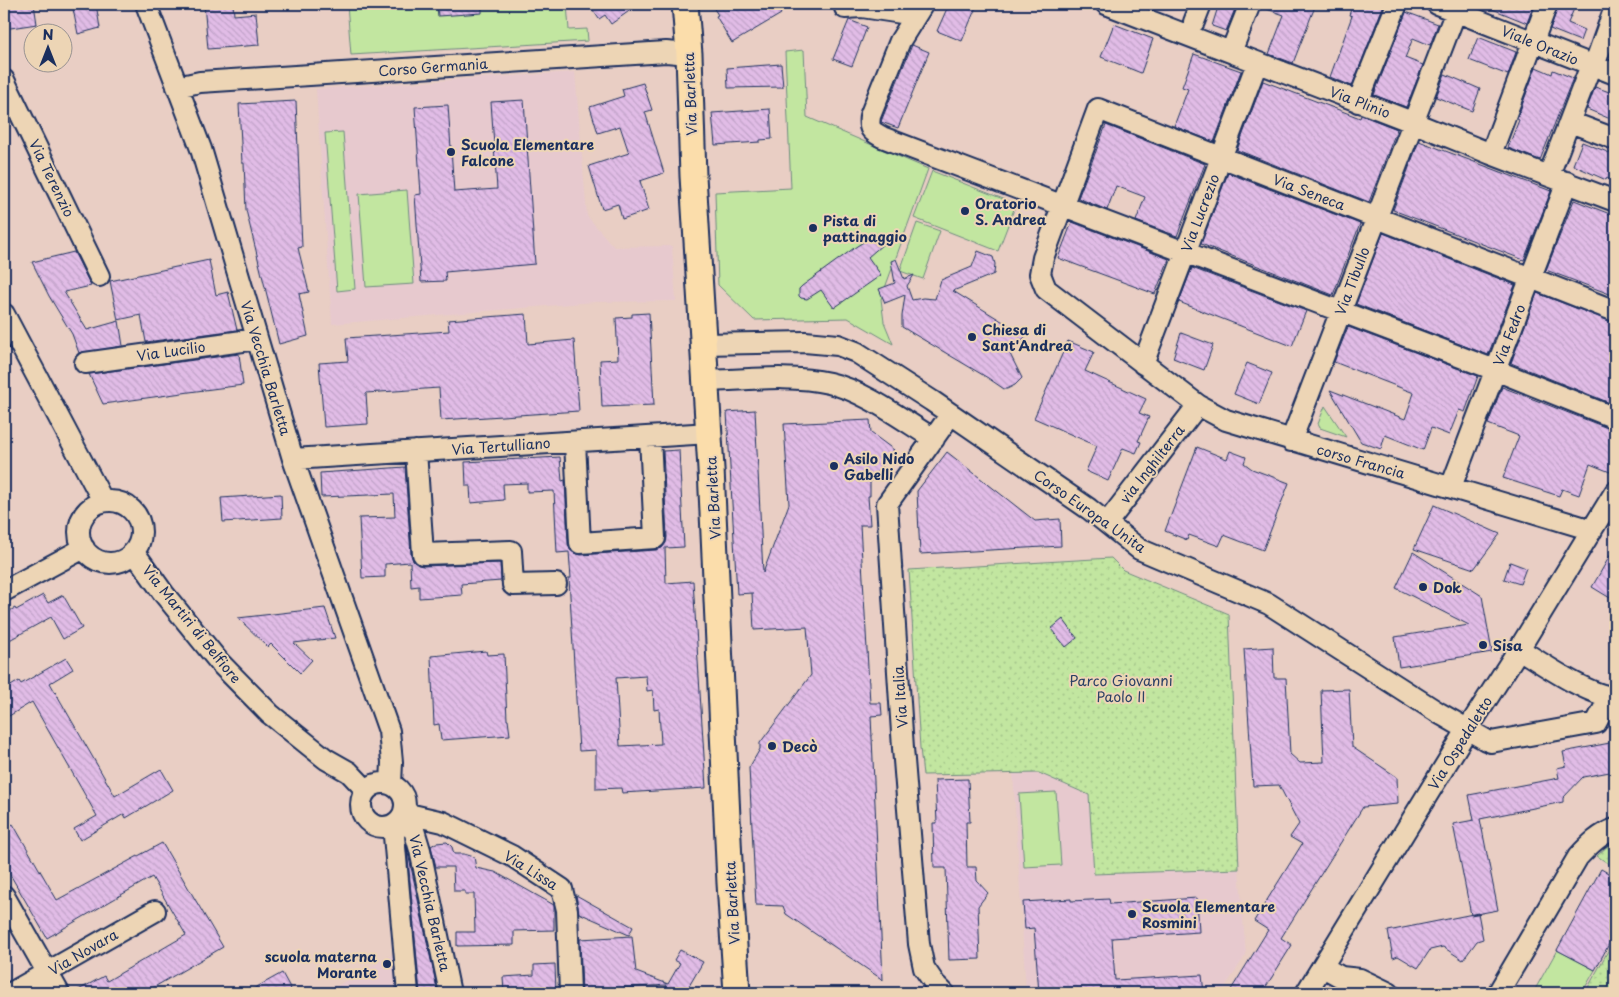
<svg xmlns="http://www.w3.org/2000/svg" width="1619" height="997" font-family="'Playpen Sans',sans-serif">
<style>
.built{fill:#e7c9ce}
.green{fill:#c2e6a0;stroke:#6e8a7f}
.park{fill:url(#park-dots);stroke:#6e8a7f}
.building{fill:url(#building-back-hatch);stroke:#1b2f5e;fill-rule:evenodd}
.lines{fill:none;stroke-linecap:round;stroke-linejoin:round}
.minor-casing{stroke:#1b2f5e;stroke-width:24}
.major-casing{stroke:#1b2f5e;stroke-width:29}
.minor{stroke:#edd5b5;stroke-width:20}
.major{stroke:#fbddab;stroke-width:25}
.poi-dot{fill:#1b2f5e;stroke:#edd5b5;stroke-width:2}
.labels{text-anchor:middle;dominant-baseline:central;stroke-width:4;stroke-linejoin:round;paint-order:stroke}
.street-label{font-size:14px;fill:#1b2f5e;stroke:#edd5b5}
.poi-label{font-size:14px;font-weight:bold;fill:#1b2f5e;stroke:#edd5b5;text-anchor:start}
.park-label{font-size:14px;fill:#2c4165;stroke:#edd5b5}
</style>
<defs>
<pattern id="park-dots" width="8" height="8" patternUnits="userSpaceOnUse" patternTransform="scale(1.25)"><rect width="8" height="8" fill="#c2e6a0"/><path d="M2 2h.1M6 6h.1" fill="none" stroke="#a6c68c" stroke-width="1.8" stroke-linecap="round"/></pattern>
<pattern id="building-back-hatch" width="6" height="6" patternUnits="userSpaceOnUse" patternTransform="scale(1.25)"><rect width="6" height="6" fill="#e1bce6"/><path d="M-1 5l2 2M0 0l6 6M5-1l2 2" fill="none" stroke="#c0a2c8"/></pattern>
</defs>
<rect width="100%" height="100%" fill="#e9cec4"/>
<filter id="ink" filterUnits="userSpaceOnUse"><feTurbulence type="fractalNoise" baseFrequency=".02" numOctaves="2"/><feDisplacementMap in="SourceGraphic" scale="10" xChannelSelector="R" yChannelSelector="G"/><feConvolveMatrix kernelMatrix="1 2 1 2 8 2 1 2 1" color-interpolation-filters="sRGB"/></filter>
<g filter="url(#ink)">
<!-- built -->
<path class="built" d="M575 72 587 216 614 247 672 246 676 301 594 302 332 324 316 89Z
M1013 772 1039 773 1089 795 1094 874 1239 869 1246 955 1221 993H1026Z
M398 951 401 993H324L353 977Z"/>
<!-- green -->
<path class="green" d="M347 4H567L569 30 587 29 588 41 351 55Z
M804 50 807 117 928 169 881 299 884 322 893 344 848 318 754 320 718 285 715 192 791 188 785 52Z
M343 132 355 289 337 291 325 133Z
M932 171 1016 204 998 251 914 218Z
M407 190 414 284 366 287 359 194Z
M917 223 940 231 923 279 900 271Z
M1325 406 1346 437 1320 428 1318 424Z
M1056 792 1061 865 1024 867 1019 794Z
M1557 950 1595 970 1582 993H1533Z"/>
<!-- park -->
<path class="park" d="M1111 558 1123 570 1229 614 1239 869 1094 874 1089 795 1039 773 923 775 920 748 909 570Z
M1615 839V868L1597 856Z
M1615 938V993H1585Z"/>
<!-- building -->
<path class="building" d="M4 4H34L37 24 4 29Z
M72 4H96L100 28 78 34Z
M204 4H233L234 15 256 13 259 45 208 49Z
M437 4H482V13L438 16Z
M589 4H639L611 24 605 15 599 19Z
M711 4H776L781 14 732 43 716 16 718 15Z
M949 4H968L976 7 962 41 937 31Z
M1219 4H1237L1226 31 1212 26Z
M1262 4H1316L1293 63 1269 54 1284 15 1261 7Z
M1353 4H1384L1352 86 1330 77 1352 16 1349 15Z
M1480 4H1534L1527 23Z
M1559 4H1576L1568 23 1584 30 1580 41 1550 29Z
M1406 12 1438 24 1430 45 1413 38 1405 58 1423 65 1406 107 1374 95Z
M849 20 867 27 852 66 833 59Z
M1114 24 1153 39 1141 73 1101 57Z
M1478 37 1516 52 1508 75 1469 60Z
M912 45 929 52 898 128 881 122 882 119Z
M1194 54 1241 71 1214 142 1174 126 1188 89 1182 87Z
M781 64 783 87 728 88 727 68Z
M1536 67 1552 74 1553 70 1573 78 1540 160 1508 148 1519 120 1517 119Z
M1445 74 1480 89 1472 111 1436 97Z
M1263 81 1360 118 1361 115 1397 129 1369 202 1237 150Z
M643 83 652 110 645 112 664 173 640 181 649 210 622 219 618 204 602 209 589 166 629 153 620 126 598 133 590 107 624 96 622 89Z
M1595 87 1615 94V121L1587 109Z
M524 100 535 264 445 272 446 281 421 282 415 195 421 194 415 107 448 105 454 192 497 189 491 102Z
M296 101 302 247 298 248 309 292 299 294 308 336 279 344 246 210 244 163H242L239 104Z
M770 109 772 139 760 140V142L715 145 712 113Z
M1106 125 1205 164 1177 236 1136 221 1145 197 1116 186 1107 210 1078 198Z
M1419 141 1551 191 1524 260 1393 210Z
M1582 142 1615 155V182L1607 178 1606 180 1573 165Z
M1228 173 1360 224 1333 295 1201 244Z
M1574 200 1615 216V296L1546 270Z
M1072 222 1169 259 1155 294 1058 258Z
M1383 233 1515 285 1488 355 1356 304Z
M875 235H881L883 244 868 257 881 275 834 308 821 290 807 299 801 298 799 296V289L802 286 857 246Z
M978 251 993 257 995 264 994 274 953 291 1026 336 1009 352 1022 378 1015 385 1007 389H1004L988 378 902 327V316L905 295 885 303 879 289 895 283 891 261 896 259 904 279 914 275 907 286 912 300 923 298 935 299 941 280 972 267Z
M74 252 91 286 64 292 87 330 119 321 123 346 79 353 72 334 49 296 32 262Z
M209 260 216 295 228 292 237 330 146 342 141 315 118 320 110 281Z
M1192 268 1306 311 1292 346 1179 302Z
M1537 293 1615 323V405L1511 363Z
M649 313 654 405 602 407 600 360 618 359 616 318 632 317V314Z
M526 314 528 344 574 340 579 411 441 420 439 388 366 393 368 424 324 427 319 363 348 361 346 338 449 331 448 320Z
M1348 327 1478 376 1465 412 1459 410 1449 435 1431 428 1423 450 1385 435 1381 449 1361 442 1330 390 1405 419 1414 393 1334 362Z
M1181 333 1213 345 1204 370 1173 358Z
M1068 341 1094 352 1085 371 1146 399 1139 413 1149 417 1138 441 1141 442 1136 453 1123 448 1108 481 1086 471 1097 446 1034 418Z
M239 354 243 385 204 390 103 404 89 374Z
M1247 363 1272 373 1259 404 1234 394Z
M1502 387 1615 431V474L1590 464 1579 495 1562 489 1559 496 1503 478 1519 436 1488 424Z
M755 410 763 573 789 504 784 424 870 420 871 433 894 450 870 482V496H868L870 525H860L870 703H881L882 715 871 716 883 980 786 914 783 906 756 905 749 768 760 749V743L811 675 807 627 754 630 752 593 737 594 727 412Z
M1197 447 1227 459 1230 451 1246 457 1244 463 1252 469 1289 483 1263 550 1224 535 1219 546 1189 535 1187 540 1165 531Z
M679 450 684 547 665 548 666 583 693 581 706 788 622 793 621 788 596 789V750L579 751 569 578H571L569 552 557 553 554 491 527 492V483L503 484 504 500 471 503 470 486H466L465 462 560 457 562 481 565 480 568 544 570 550 574 553 581 555 656 550 662 548 666 543 667 537 663 451ZM646 676 647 691 653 690 654 710 659 709 661 744 620 746 616 678Z
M947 452 1035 521 1060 519 1061 546 920 554 917 491Z
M405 467 411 555 413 561 418 565 423 566 500 563 501 581 461 584 462 595 419 598V586L411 587 410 562 385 564V577L362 578 359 518 395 517 394 494 321 497 320 473Z
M281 494 282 518 223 522 221 498Z
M1434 505 1500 534 1474 569 1414 549Z
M1615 547V601L1592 587Z
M1413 552 1482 596 1492 652 1399 667 1395 637 1469 625 1396 588Z
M1510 562 1526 568 1520 584 1504 579Z
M43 595 48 603 63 595 82 628 63 639 51 617 4 643V614L15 608 16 610Z
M325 608 335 638 294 643 312 660 300 673 271 644 268 647 238 618Z
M1063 619 1077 638 1066 647 1051 629Z
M1273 647 1274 678H1286L1290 754 1300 763 1324 762 1321 690 1349 689 1352 747 1397 777 1398 804 1363 807 1281 938 1292 945 1262 993H1229L1268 930 1254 921 1302 844 1290 837 1299 824 1279 785 1253 786 1244 649Z
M486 651 487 655 504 654 507 720H508L510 735 441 740 439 724 434 725 431 656Z
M66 658 73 669 50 683 115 796 161 769 173 790 126 818 124 814 80 840 74 829 97 816 32 702 4 719V690L19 681 21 684Z
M1615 742V771L1583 777 1563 798V802L1480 819 1498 910 1471 915 1453 824 1474 820 1469 795 1559 778 1557 768 1566 766 1563 752Z
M968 779 970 822H966L967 867H976L977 881 988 893 978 906 980 959 949 960 946 868H934L933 823H937L935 780Z
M13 824 57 900 162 843 223 947 144 993H73L104 976 107 981 186 935 152 877 47 938 4 864V829Z
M447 842 452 847 454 854H464L474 857 476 868 495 872 554 905V930L514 931V945L457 946V932H475L474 894H465V891H454L453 867H436L431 846 436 843Z
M407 848 408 853 438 993H420Z
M1601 869 1615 877V933L1595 970 1557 950Z
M576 895 633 927 629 935 579 913Z
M1197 898 1199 932 1112 938 1115 980 1202 975 1204 993H1039L1034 928 1025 929 1023 902 1071 899V901L1109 899 1110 904Z
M1478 913 1483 939 1477 941 1463 960 1443 947 1430 950 1418 968 1398 956 1393 958 1388 931Z
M632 936 636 972 668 984 680 963 674 960 680 950 703 962 685 993H663L667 985 620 988V993H582L580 939Z
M555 964 556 993H504L503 977 534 975V965Z
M282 973 293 993H246Z"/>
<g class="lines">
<defs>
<path id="minor" d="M146 4 201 149 293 459 389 731 392 762 391 784
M923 4 900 41 870 116C868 130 872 131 882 137L1495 370 1615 418
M1106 4 1412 122 1491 154 1615 201
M1437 4 1615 74
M845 8 862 7 915 15
M1194 22 1201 4
M1231 52 1250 4
M1594 66 1614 10
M4 80 99 276
M177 87 200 82 666 52 689 54
M1358 102 1397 4
M1570 122 1615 139
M1491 154 1547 4
M1549 175 1591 65
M4 314 103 501
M703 344 805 342 838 345 856 352 932 401 1089 509 1139 549 1269 604 1439 713 1486 740 1491 742 1596 723 1610 697
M85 363 257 339
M1143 364 1257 63
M706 381C744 380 792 374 829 383 865 391 903 420 934 439
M1291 441 1456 11
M575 442 580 543 655 538 650 437
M416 451 423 554 511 551 513 585 556 584
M293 459 710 433
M1451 487 1567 182
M79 532a31 31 0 1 1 62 0a31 31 0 1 1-62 0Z
M1107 523 1198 405
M1592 530 1226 420 1198 405 1046 289 1040 274 1043 258 1098 109 1615 311
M134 552 164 594 220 663 270 714 326 759 349 772 366 790
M4 591 84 548
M1519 649C1543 664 1589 696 1615 697
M361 805a22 22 0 1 1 44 0a22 22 0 1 1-44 0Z
M404 813 443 822 512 856 562 889 567 910 570 993
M400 820 414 830 420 850 450 993
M394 825V836L408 993
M4 896 59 993
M1323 967 1341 977 1360 979 1389 993
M11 993 155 911
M944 993 935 984 924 968 919 944 903 748 887 504 951 414
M1306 993 1467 730 1519 649 1615 492
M1498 993 1578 857C1589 845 1600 834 1615 829"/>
<path id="major" d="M685 4 689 54 693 176 711 469 730 883 737 993"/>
</defs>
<!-- minor casing -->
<use href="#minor" class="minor-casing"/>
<!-- major casing -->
<use href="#major" class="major-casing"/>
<!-- minor -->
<use href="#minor" class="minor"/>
<!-- major -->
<use href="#major" class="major"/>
</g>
</g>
<!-- markers -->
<g class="poi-dot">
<circle cx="451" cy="152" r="5"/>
<circle cx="965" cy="211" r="5"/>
<circle cx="813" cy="228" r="5"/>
<circle cx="972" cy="337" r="5"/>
<circle cx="834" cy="466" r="5"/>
<circle cx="1423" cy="587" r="5"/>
<circle cx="1483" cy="645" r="5"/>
<circle cx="772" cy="746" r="5"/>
<circle cx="1132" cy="914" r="5"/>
<circle cx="387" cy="964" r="5"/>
</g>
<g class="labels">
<!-- street labels -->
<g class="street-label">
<text transform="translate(1540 45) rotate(22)">Viale Orazio</text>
<text transform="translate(433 67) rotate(-4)">Corso Germania</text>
<text transform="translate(690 94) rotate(-92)">Via Barletta</text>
<text transform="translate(1360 102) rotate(21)">Via Plinio</text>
<text transform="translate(52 178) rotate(64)">Via Terenzio</text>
<text transform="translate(1309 192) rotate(21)">Via Seneca</text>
<text transform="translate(1200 213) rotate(-69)">Via Lucrezio</text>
<text transform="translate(1352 281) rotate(-69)">Via Tibullo</text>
<text transform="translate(1509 335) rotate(-69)">Via Fedro</text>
<text transform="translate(171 351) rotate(-8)">Via Lucilio</text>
<text transform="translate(266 368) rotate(73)">Via Vecchia Barletta</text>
<text transform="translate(501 446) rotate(-4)">Via Tertulliano</text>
<text transform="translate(1361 461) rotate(16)">corso Francia</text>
<text transform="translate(1152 464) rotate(-52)">via Inghilterra</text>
<text transform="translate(713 498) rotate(-93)">Via Barletta</text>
<text transform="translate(1090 511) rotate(35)">Corso Europa Unita</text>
<text transform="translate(192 624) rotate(51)">Via Martiri di Belfiore</text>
<text transform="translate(900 697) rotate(-94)">Via Italia</text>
<text transform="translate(1460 743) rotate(-58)">Via Ospedaletto</text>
<text transform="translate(531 870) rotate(32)">Via Lissa</text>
<text transform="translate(430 903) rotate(77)">Via Vecchia Barletta</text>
<text transform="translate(732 903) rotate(-93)">Via Barletta</text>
<text transform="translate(83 952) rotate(-30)">Via Novara</text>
</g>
<!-- poi labels -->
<g class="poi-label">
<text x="461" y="144">Scuola Elementare<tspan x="461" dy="16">Falcone</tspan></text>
<text x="975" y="203">Oratorio<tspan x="975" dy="16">S. Andrea</tspan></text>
<text x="823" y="220">Pista di<tspan x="823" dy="16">pattinaggio</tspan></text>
<text x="982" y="329">Chiesa di<tspan x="982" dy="16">Sant'Andrea</tspan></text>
<text x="844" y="458">Asilo Nido<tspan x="844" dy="16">Gabelli</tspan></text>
<text x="1433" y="587">Dok</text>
<text x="1493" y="645">Sisa</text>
<text x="782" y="746">Decò</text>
<text x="1142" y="906">Scuola Elementare<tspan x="1142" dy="16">Rosmini</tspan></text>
<text x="377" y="956" text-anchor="end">scuola materna<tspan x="377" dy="16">Morante</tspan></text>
</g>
<!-- park labels -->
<g class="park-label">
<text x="1121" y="680">Parco Giovanni<tspan x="1121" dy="16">Paolo II</tspan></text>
</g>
</g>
<!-- margin -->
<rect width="1619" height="997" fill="none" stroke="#edd5b5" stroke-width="20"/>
<rect x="10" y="10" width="1599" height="977" fill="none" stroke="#1b2f5e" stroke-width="2" filter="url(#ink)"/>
<!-- north arrow -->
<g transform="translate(48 48)"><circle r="24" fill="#edd5b5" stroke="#999392"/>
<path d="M0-4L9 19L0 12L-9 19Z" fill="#1b2f5e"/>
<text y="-8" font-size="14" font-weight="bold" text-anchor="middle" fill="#1b2f5e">N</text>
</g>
</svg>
